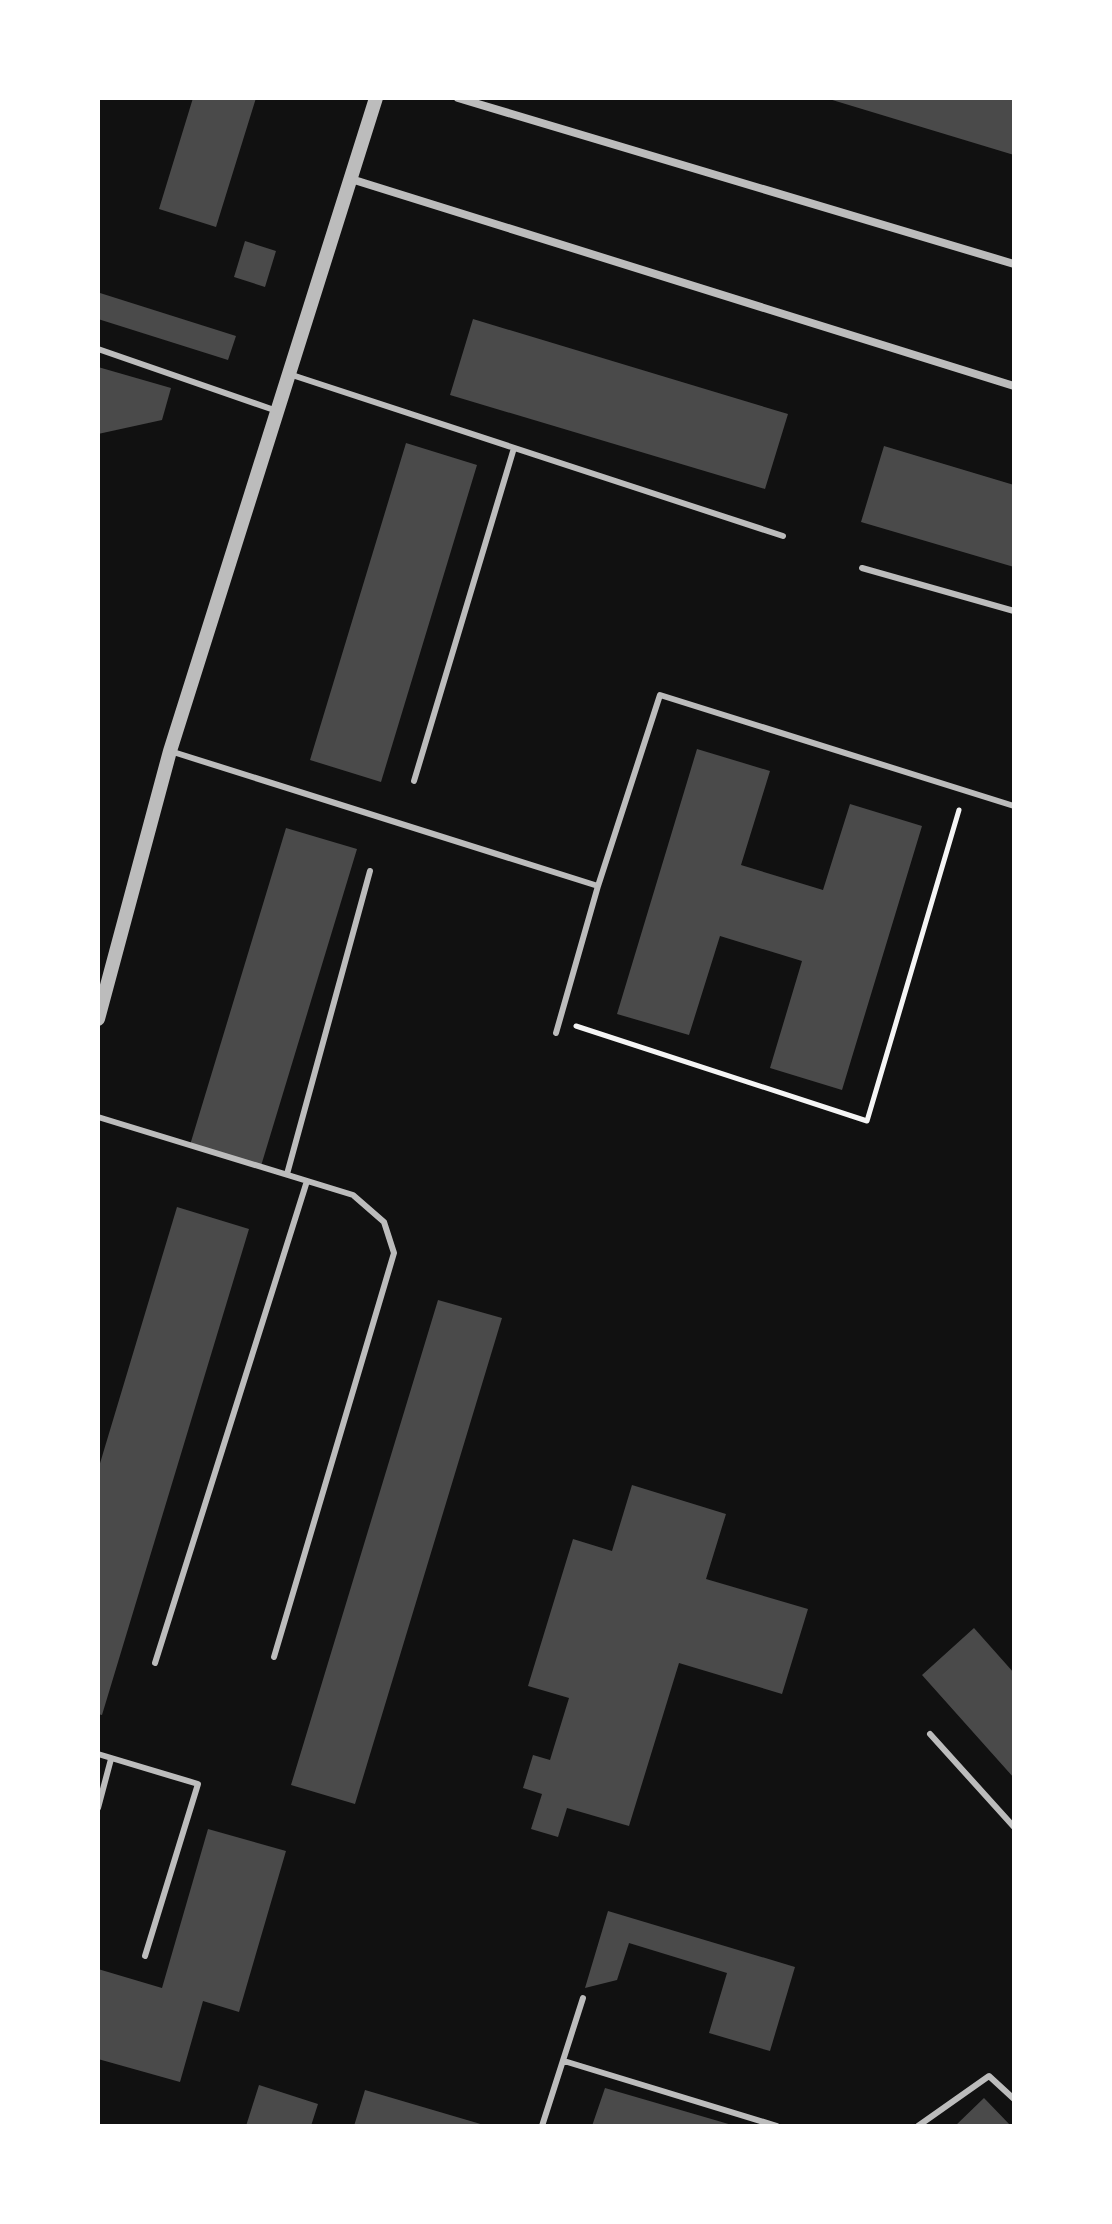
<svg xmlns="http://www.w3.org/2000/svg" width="1112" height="2224" font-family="'Golos Text',sans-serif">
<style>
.building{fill:#4a4a4a}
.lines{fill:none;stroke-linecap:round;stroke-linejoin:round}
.path{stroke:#f5f5f5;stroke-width:5}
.service{stroke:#bcbcbc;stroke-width:6}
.minor{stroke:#bcbcbc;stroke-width:8}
.tertiary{stroke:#bcbcbc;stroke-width:14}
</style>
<rect width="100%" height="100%" fill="#111"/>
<!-- building -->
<path class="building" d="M193 98H256L216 227 159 209Z
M1014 98V155L829 99 830 98Z
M245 241 276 251 265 287 234 277Z
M100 293 236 336 228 360 98 319Z
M473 319 788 414 765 489 450 395Z
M98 367 171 388 162 420 98 434Z
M406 443 477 465 381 782 310 760Z
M884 446 1014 485V567L861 522Z
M697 749 770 771 741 865 823 890 850 804 922 826 842 1090 770 1068 802 961 720 936 689 1035 617 1014Z
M286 828 357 849 261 1166 190 1145Z
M177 1207 249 1229 102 1715 98 1714V1470Z
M438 1300 502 1318 355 1804 291 1785Z
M632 1485 726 1514 706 1579 808 1609 782 1694 679 1663 629 1826 567 1808 558 1837 531 1829 542 1794 523 1788 533 1755 550 1760 569 1698 528 1686 573 1539 612 1551Z
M974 1628 1014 1673V1778L922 1675Z
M208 1829 286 1851 239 2012 203 2001 180 2082 98 2059V1969L162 1988Z
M608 1911 795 1967 770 2051 709 2033 727 1973 629 1943 617 1980 585 1988Z
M259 2085 318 2104 311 2126H246Z
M605 2088 732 2125V2126H592Z
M365 2090 484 2125 483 2126H354Z
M984 2098 1011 2126H955Z"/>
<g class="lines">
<!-- path -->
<path class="path" d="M576 1026 867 1121 959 810"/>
<!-- service -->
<path class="service" d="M98 349 277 411
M289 374 783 536
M862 568 1014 611
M170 751 598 886
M414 781 514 448
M556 1033 598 886 660 695 1014 806
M98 1117 353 1195 384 1222 394 1253 274 1657
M287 1174 370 871
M155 1663 307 1181
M930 1734 1014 1827
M98 1754 198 1784 145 1956
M98 1808 111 1759
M564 2061 777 2126
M542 2126 583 1998
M918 2126 989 2076 1014 2099"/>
<!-- minor -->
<path class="minor" d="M458 98 1014 264
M351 179 1014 386"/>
<!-- tertiary -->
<path class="tertiary" d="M98 1019 170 751 376 98"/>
</g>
<!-- border -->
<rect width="1112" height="2224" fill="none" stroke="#ffffff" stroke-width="200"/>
</svg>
